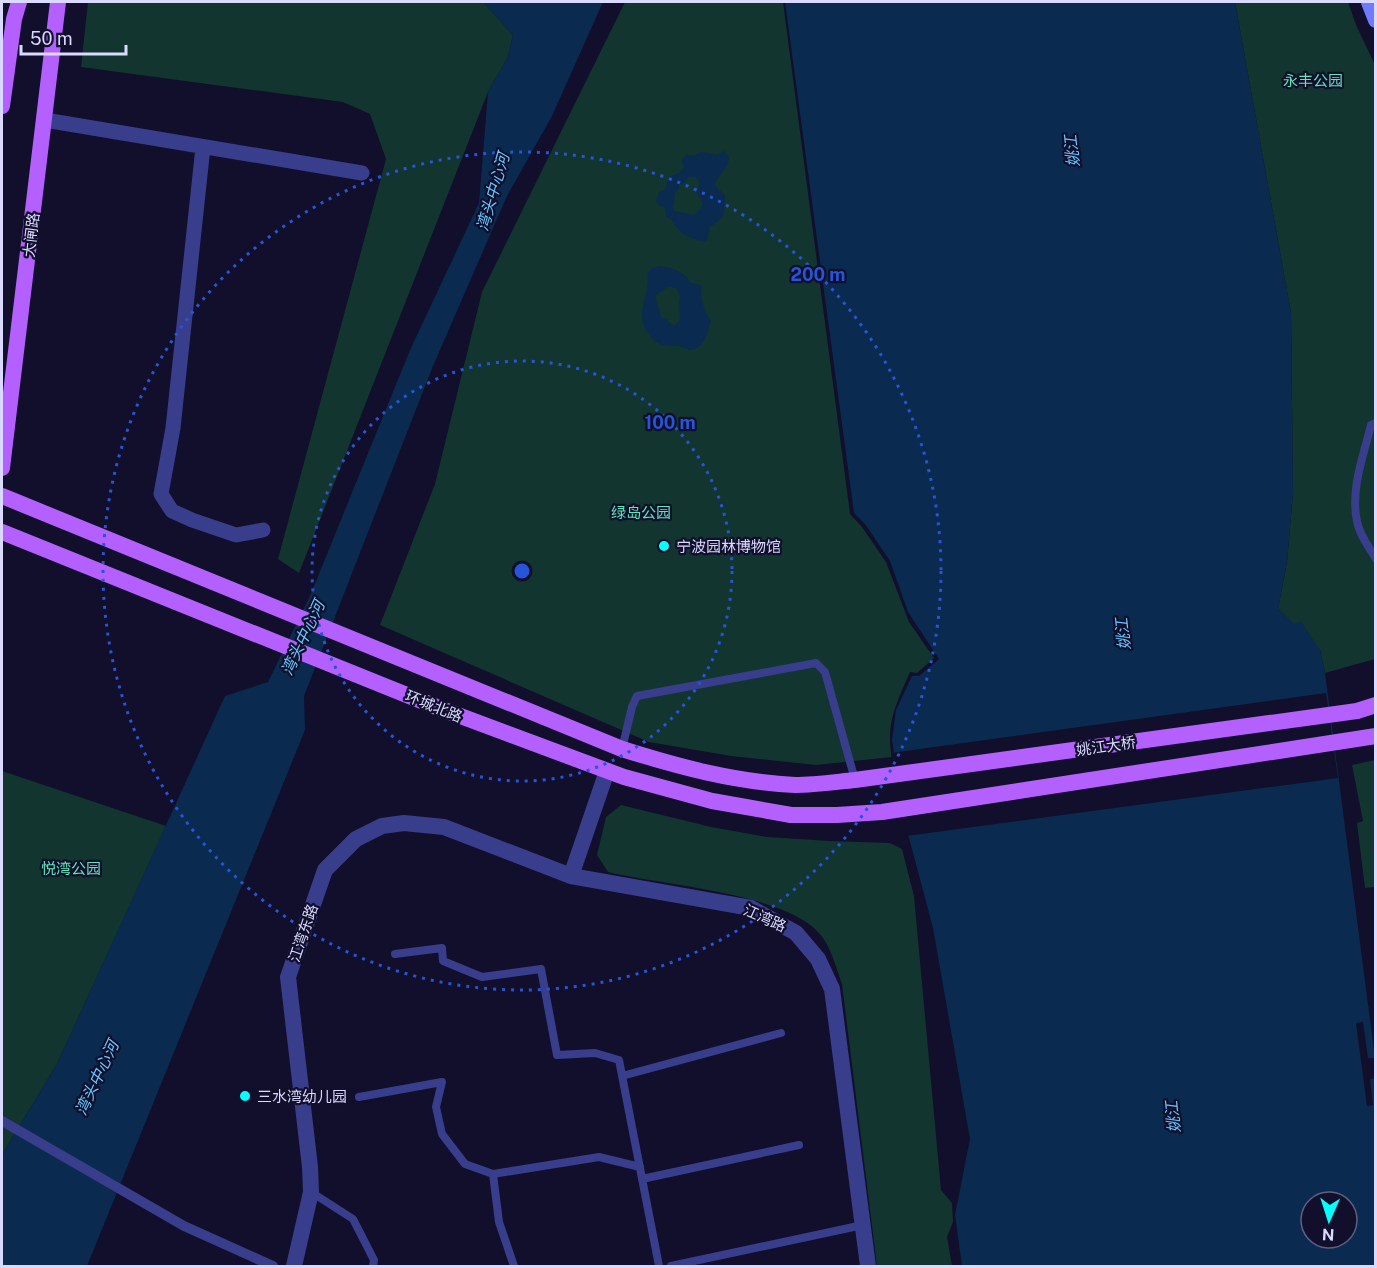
<svg xmlns="http://www.w3.org/2000/svg" width="1377" height="1268" font-family="'Public Sans','Noto Sans SC',sans-serif">
<style>
.green{fill:#123530}
.water{fill:#0a2a4f;fill-rule:evenodd}
.pier{fill:#110f2b}
.lines{fill:none;stroke-linecap:round;stroke-linejoin:round}
.service{stroke:#383d8c;stroke-width:8}
.pedestrian{stroke:#383d8c;stroke-width:10}
.minor{stroke:#383d8c;stroke-width:15}
.tertiary{stroke:#383d8c;stroke-width:16}
.secondary{stroke:#707aff;stroke-width:16}
.primary{stroke:#b460ff;stroke-width:16}
.ring{fill:none;stroke:#2655da;stroke-width:3;stroke-dasharray:3 6}
.poi-dot{fill:#05feff;stroke:#110f2b;stroke-width:2}
.labels{text-anchor:middle;dominant-baseline:central;stroke-width:4.5;stroke-linejoin:round;paint-order:stroke}
.park-label{font-size:15px;fill:#5ee6b7;stroke:#110f2b}
.street-label{font-size:15px;fill:#dad9ff;stroke:#110f2b}
.poi-label{font-size:15px;fill:#dad9ff;stroke:#110f2b;text-anchor:start}
.water-label{font-size:16px;font-style:italic;fill:#67c7ff;stroke:#110f2b}
.centre{fill:#2655da;stroke:#110f2b;stroke-width:3}
.ring-label{font-size:18px;text-anchor:middle;font-weight:bold;fill:#2655da;stroke:#110f2b;stroke-width:4.5;stroke-linejoin:round;paint-order:stroke}
</style>
<rect width="100%" height="100%" fill="#110f2b"/>
<!-- green -->
<path class="green" d="M88 2H483L513 35 508 57 488 92 299 573 278 559 386 159 370 114 343 102 81 67Z
M625 2H783L850 514 862 527 886 562 909 622 934 658 917 673 910 672C897 702 885 724 892 757L816 765 731 756 649 742 380 625 435 484 482 292Z
M1235 2H1348L1356 25 1375 65V659L1325 673 1320 650 1278 609 1287 562 1293 493 1291 313Z
M1375 760V887L1365 888 1357 823 1363 821 1352 765Z
M2 771 166 826 57 1064 2 1155Z
M621 805 711 827 767 837 829 841 890 843 902 849 914 896 941 1190 952 1203 953 1222 947 1237 952 1266H877L842 984C836 968 831 946 819 933 784 893 661 885 608 872L597 855 606 817Z"/>
<!-- water -->
<path class="water" d="M483 2H603L552 116 507 196 433 366 304 696 305 730 87 1266H2V1155L57 1064 225 696 268 682 310 596 410 350 479 203 488 92 508 57 513 35Z
M785 2H1235L1291 313 1293 493 1287 562 1278 609 1294 624 1301 621 1320 650 1325 673 1375 1058V1266H962L955 1215 970 1139 933 928 904 819 892 740 896 710 912 676H919L939 659 908 612 890 561 865 524 854 513ZM1311 1202H1347V1238H1311Z
M724 151 729 158C728 170 716 175 715 186L725 195 723 217 709 228 708 239 704 242C689 238 678 233 671 219L666 217 665 207 659 205 656 201 659 192 665 190 669 177 681 172 684 167 682 160 686 155 693 156 701 152 718 155ZM688 177H695L700 182 697 193 703 203 701 208 694 215 674 211C672 205 675 200 675 193L679 188V184L684 183Z
M660 266C671 268 685 271 690 282L701 286C701 301 703 309 711 321 707 333 704 350 689 350 677 342 669 349 658 343 654 341 651 337 648 333 633 313 652 294 647 273L652 268ZM669 286 676 288 680 295 679 302 680 321 674 326 668 322V319L661 317 656 299V295Z"/>
<!-- pier -->
<path class="pier" d="M1326 693 1338 778 906 836 891 753Z
M1363 1022 1368 1058H1376L1375 1078 1370 1079 1373 1105 1367 1106 1356 1023Z"/>
<g class="lines">
<!-- service -->
<path class="service" d="M1376 423 1371 425C1364 454 1350 490 1357 521 1359 534 1369 547 1376 559
M622 749 632 707 637 696 816 663 825 672 855 780
M395 954 442 948 443 961 482 977 541 969 557 1055 595 1053 619 1060 659 1266
M622 1076 781 1033
M359 1097 442 1082 436 1107 442 1134 465 1164 493 1174
M642 1179 799 1145
M311 1192 353 1219 374 1260 373 1266
M514 1266 499 1222 493 1174 599 1157 640 1167
M671 1266 863 1225"/>
<!-- pedestrian -->
<path class="pedestrian" d="M2 1121 184 1226 273 1266"/>
<!-- minor -->
<path class="minor" d="M45 120 362 173
M203 147 173 428 161 494 172 511 192 520 236 535 263 530"/>
<!-- tertiary -->
<path class="tertiary" d="M607 771 571 876 751 908 796 933 818 959 832 989 868 1266
M294 1266 311 1192 310 1167 288 977 325 870 356 839 382 826 404 823 444 827 571 876"/>
<!-- secondary -->
<path class="secondary" d="M1369 2 1376 20"/>
<!-- primary -->
<path class="primary" d="M2 106 14 19 19 2
M2 468 58 2
M2 496 622 749C679 767 735 782 795 785 815 785 835 782 855 780L1357 711 1376 705
M2 532 439 708 624 777 712 801 791 815H837L882 812 1376 736"/>
</g>
<!-- distance rings -->
<g class="ring">
<circle cx="522" cy="571" r="210"/>
<circle cx="522" cy="571" r="419"/>
</g>
<!-- markers -->
<g class="poi-dot">
<circle cx="664" cy="546" r="6"/>
<circle cx="245" cy="1096" r="6"/>
</g>
<g class="labels">
<!-- park labels -->
<g class="park-label">
<text x="1313" y="80">永丰公园</text>
<text x="641" y="512">绿岛公园</text>
<text x="71" y="868">悦湾公园</text>
</g>
<!-- street labels -->
<g class="street-label">
<text transform="translate(31 235) rotate(-83)">大闸路</text>
<text transform="translate(434 706) rotate(22)">环城北路</text>
<text transform="translate(1106 746) rotate(-8)">姚江大桥</text>
<text transform="translate(765 918) rotate(24)">江湾路</text>
<text transform="translate(303 933) rotate(-71)">江湾东路</text>
</g>
<!-- poi labels -->
<g class="poi-label">
<text x="676" y="546">宁波园林博物馆</text>
<text x="257" y="1096">三水湾幼儿园</text>
</g>
<!-- water labels -->
<g class="water-label">
<text transform="translate(1072 151) rotate(-96)">姚江</text>
<text transform="translate(493 192) rotate(-74)">湾头中心河</text>
<text transform="translate(1123 634) rotate(-96)">姚江</text>
<text transform="translate(303 638) rotate(-65)">湾头中心河</text>
<text transform="translate(97 1078) rotate(-65)">湾头中心河</text>
<text transform="translate(1173 1117) rotate(-96)">姚江</text>
</g>
</g>
<circle cx="522" cy="571" r="9" class="centre"/>
<g class="ring-label">
<text x="818" y="281">200 m</text>
<text x="670" y="429">100 m</text>
</g>
<!-- border -->
<rect width="1377" height="1268" fill="none" stroke="#dad9ff" stroke-width="6"/>
<!-- north arrow -->
<g transform="translate(1329 1220) rotate(183)"><circle r="28" fill="#110f2b" stroke="#616080" stroke-width="1.5"/>
<path d="M0-4.5L10 22L0 15L-10 22Z" fill="#05feff"/>
<text y="-9" font-size="16" font-weight="bold" text-anchor="middle" fill="#dad9ff">N</text>
</g>
<!-- scale -->
<path d="M21 45v9h105v-9" fill="none" stroke="#dad9ff" stroke-width="3"/>
<text x="30" y="45" font-size="18" fill="#dad9ff" stroke="#110f2b" stroke-width="4.5" paint-order="stroke">50 m</text>
</svg>
